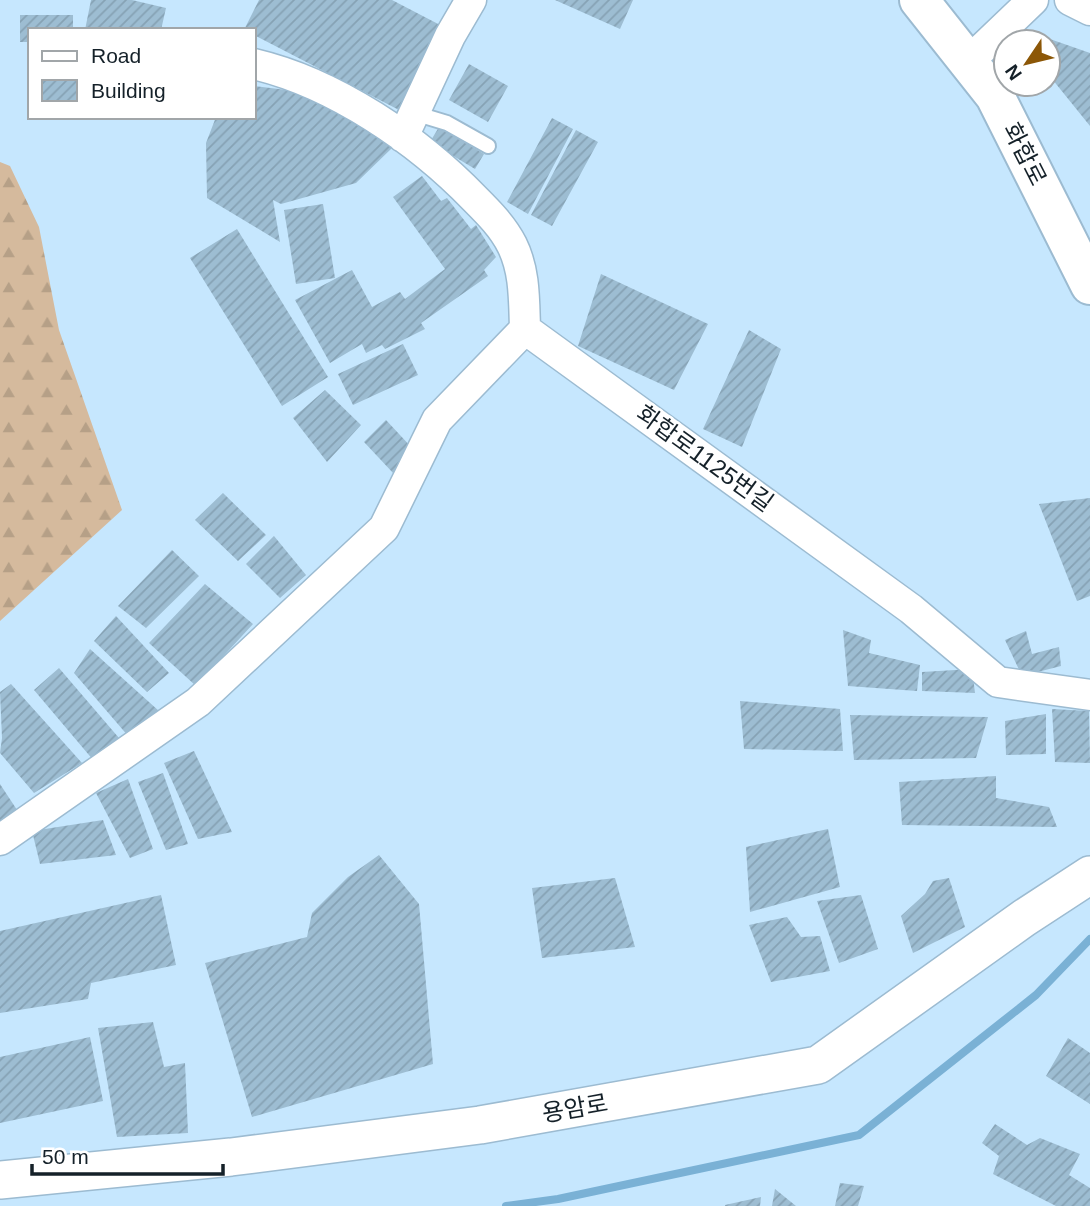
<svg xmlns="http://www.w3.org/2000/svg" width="1090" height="1206" font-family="Helvetica,'Noto Sans KR',sans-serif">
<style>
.forest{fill:url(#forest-firs)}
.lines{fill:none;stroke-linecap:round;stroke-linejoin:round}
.stream{stroke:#7ab1d5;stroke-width:8}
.building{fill:url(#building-hatch)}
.service-casing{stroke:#9cbbd1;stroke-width:18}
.minor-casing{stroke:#9cbbd1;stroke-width:33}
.tertiary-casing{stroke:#9cbbd1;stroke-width:40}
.secondary-casing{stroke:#9cbbd1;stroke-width:42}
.service{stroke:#fff;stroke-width:14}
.minor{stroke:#fff;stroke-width:30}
.tertiary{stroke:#fff;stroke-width:37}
.secondary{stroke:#fff;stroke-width:38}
.labels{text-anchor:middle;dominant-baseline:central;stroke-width:5;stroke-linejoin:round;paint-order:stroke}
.street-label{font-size:24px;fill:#152129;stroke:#fff}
</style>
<defs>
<pattern id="forest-firs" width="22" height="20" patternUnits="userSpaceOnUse" patternTransform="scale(1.75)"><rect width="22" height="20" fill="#d5ba9d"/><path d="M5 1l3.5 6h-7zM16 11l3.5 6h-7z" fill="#b6a087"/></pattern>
<pattern id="building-hatch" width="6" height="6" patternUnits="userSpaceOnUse" patternTransform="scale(1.75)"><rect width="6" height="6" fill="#9dbdd2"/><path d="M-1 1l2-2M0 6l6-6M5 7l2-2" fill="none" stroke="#86a2b4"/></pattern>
</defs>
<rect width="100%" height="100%" fill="#c6e7fe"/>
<!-- forest -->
<path class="forest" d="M0 162 10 166 39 227 59 330 122 510 0 621Z"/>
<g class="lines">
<!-- stream -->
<path class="stream" d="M506 1206 558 1199 859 1135 1036 995 1090 939"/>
</g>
<!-- building -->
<path class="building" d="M91 0H132L166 8 161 30H85Z
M259 0H392L442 26 399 110 254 35V30H244Z
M555 0H633L620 29Z
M20 15H73V30H30V42H20Z
M1047 38 1090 53V126L1048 74Z
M469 64 508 86 488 122 449 100Z
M254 86 287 90 339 112 392 148 356 183 281 204 273 200 280 242 207 198 206 143 216 117H254Z
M552 118 573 129 528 214 507 202Z
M439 127 484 154 475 169 430 142Z
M576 130 598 142 552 226 531 215Z
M422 176 441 201 447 198 471 229 476 225 496 257 484 270 488 276 421 323 425 329 385 349 382 345 366 353 362 344 330 363 295 300 352 270 372 307 400 292 405 299 445 269 393 197Z
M323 204 335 278 296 284 284 210Z
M237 229 328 377 282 406 190 258Z
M601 274 708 324 674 390 578 346Z
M749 330 781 349 742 447 703 429Z
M403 344 418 375 353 405 338 374Z
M325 390 361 425 327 462 293 418Z
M386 420 413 449 394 474 364 442Z
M223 493 266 535 238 561 195 520Z
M1090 498V596L1077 601 1039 504Z
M274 536 306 575 280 598 246 564Z
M172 550 199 576 146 628 118 606Z
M205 584 253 624 196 686 149 643Z
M116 616 169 673 147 692 94 641Z
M843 630 871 640 869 653 920 665 917 691 848 686Z
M1026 631 1032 654 1059 647 1061 666 1022 676 1005 640Z
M90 649 159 711 129 737 74 673Z
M59 668 119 738 94 761 34 690Z
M972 669 975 693 922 691V672Z
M11 684 82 763 34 793 0 753 2 738 0 692Z
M740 701 840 709 843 751 744 749Z
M1052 709 1089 711 1090 763 1055 762Z
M1046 714V754L1006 755 1005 721Z
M850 715 988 717 976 758 854 760Z
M194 751 232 832 198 839 164 763Z
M163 773 188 844 166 850 138 782Z
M996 776V798L1049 807 1057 827 902 825 899 782Z
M128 779 153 849 130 858 96 793Z
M0 784 21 816 0 826Z
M103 820 116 855 40 864 32 831Z
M828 829 840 887 750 912 746 847Z
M379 855 419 904 433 1064 252 1117 205 963 307 937 312 913 348 877Z
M615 878 635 947 542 958 532 888Z
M949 878 965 927 913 953 901 916 925 894 933 881Z
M161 895 176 965 91 983 88 999 0 1013V931Z
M861 895 878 949 839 963 817 901Z
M787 917 801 937 820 936 830 971 771 982 749 925Z
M153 1022 164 1067 185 1063 188 1133 117 1137 98 1028Z
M90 1037 103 1101 0 1123V1057Z
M1068 1038 1090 1053V1104L1046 1076Z
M995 1124 1027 1145 1040 1138 1080 1154 1069 1175 1090 1188V1206H1056L993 1174 999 1156 982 1143Z
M840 1183 864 1186 858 1206H835Z
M775 1189 796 1206H772Z
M761 1197 760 1206H725V1205Z"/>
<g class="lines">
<defs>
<path id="service" d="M414 113 447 123 488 146"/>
<path id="minor" d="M1070 0 1090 10
M968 62 1033 0
M254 64C335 83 418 140 475 199 489 213 503 227 512 245 525 271 524 300 525 329L911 609 998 682 1090 695
M403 137 450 36 471 0
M0 840 198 702 384 528 437 420 525 329"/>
<path id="tertiary" d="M0 1180 231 1157 480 1125 818 1065 1024 918 1090 875"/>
<path id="secondary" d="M919 0 995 96 1090 285"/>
</defs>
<!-- service casing -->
<use href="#service" class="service-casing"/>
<!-- minor casing -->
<use href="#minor" class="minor-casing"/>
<!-- tertiary casing -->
<use href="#tertiary" class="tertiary-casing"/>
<!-- secondary casing -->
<use href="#secondary" class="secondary-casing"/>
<!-- service -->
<use href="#service" class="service"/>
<!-- minor -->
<use href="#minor" class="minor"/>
<!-- tertiary -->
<use href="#tertiary" class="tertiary"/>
<!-- secondary -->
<use href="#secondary" class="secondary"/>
</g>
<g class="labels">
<!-- street labels -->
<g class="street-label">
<text transform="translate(1025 154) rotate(63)">화합로</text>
<text transform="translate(705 458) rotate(36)">화합로1125번길</text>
<text transform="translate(575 1108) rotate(-10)">용암로</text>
</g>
</g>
<!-- legend -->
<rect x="28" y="28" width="228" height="91" fill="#ffffff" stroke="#a1a6a9" stroke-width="2"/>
<rect x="42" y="51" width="35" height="10" fill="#ffffff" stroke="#a1a6a9" stroke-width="2"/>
<text x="91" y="63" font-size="21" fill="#152129">Road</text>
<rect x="42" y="80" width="35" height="21" fill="url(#building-hatch)" stroke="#a1a6a9" stroke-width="2"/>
<text x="91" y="98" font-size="21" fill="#152129">Building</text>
<!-- north arrow -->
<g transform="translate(1027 63) rotate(235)"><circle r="33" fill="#ffffff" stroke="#a1a6a9" stroke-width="2"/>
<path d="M0-5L12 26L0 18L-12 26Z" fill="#8c5707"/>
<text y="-10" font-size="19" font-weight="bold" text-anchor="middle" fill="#152129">N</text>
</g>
<!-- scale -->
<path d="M32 1164v10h191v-10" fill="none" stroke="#152129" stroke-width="3.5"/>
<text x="42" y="1164" font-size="21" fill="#152129" stroke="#ffffff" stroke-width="5" paint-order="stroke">50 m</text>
</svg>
